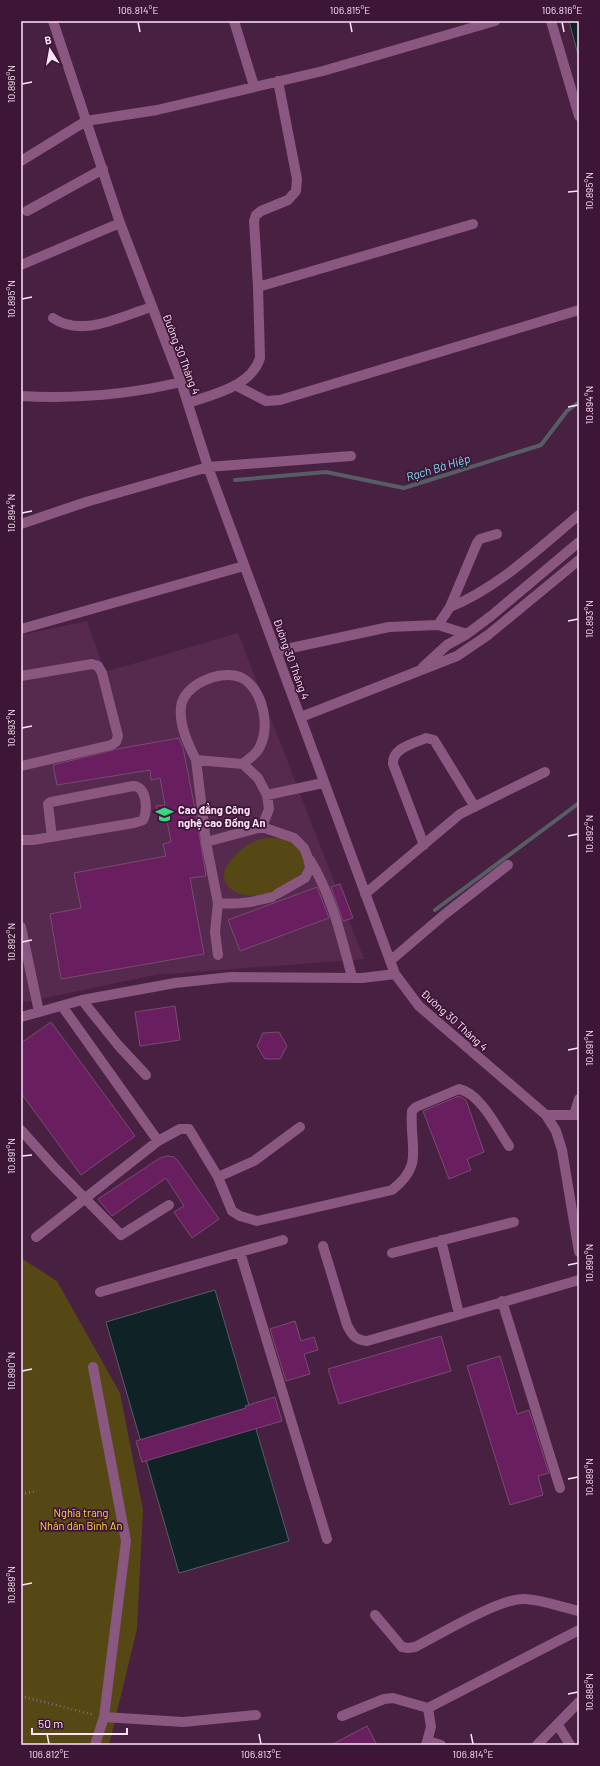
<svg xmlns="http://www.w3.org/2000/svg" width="600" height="1766" font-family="Barlow,sans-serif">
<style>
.built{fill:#56294e}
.green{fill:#564814}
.water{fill:#0f2327;stroke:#565d65}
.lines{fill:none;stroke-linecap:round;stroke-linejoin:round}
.stream{stroke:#565d65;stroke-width:4}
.building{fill:#691e5f;stroke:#774c6e}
.path{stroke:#8a6783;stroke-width:2.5;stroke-dasharray:1 3;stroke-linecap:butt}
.minor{stroke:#895780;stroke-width:10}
.ticks{fill:none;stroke:#fde3f7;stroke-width:1.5}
.labels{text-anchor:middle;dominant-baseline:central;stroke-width:3.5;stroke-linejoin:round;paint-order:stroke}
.street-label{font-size:11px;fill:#fde3f7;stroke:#3d1637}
.poi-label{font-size:11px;font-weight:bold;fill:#fde3f7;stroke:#3d1637;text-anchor:start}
.park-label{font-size:11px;fill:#fed743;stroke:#3d1637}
.water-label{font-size:12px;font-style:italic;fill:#7ddff5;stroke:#3d1637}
.neatline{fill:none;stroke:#fde3f7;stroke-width:1.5}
.ticks-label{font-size:10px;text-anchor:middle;fill:#fde3f7}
</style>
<rect width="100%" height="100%" fill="#482041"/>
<!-- built -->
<path class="built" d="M87 621 105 672 238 633 364 959 155 975 21 1003V635Z"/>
<!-- green -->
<path class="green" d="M276 838C295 841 297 843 306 860 305 864 304 869 302 872 290 892 245 906 228 886 213 869 244 845 257 840 263 838 270 838 276 838Z
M21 1258 57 1281 120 1393 143 1510 137 1629 109 1745H21Z"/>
<!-- water -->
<path class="water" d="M569 21H579V58Z
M215 1290 289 1541 179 1573 106 1322Z"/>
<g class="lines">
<!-- stream -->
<path class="stream" d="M235 480 326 472 404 488 541 445 567 411 579 402
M435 910 579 803"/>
</g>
<!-- building -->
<path class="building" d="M179 738 183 748 195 809 206 876 190 878 204 954 61 979 50 914 81 908 74 873 166 856 163 844 171 842 166 815 158 817 156 806 165 805 160 778 151 780 150 770 57 785 53 765 117 749Z
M340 884 353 918 343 921 331 887Z
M317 887 329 918 240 951 228 920Z
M175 1006 180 1040 140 1046 135 1012Z
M51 1022 135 1136 81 1175 21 1093V1043Z
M279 1032 287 1046 280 1059H265L257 1046 263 1033Z
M459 1096 466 1100 484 1152 467 1159 471 1170 449 1179 423 1111Z
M167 1156 174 1157 179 1162 219 1219 192 1238 174 1212 184 1206 166 1178 112 1216 98 1199 160 1158Z
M295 1321 301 1341 314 1337 318 1350 304 1354 310 1374 286 1381 270 1329Z
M441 1336 451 1371 339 1404 328 1369Z
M500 1356 517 1414 529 1410 549 1473 538 1476 543 1495 510 1505 467 1366Z
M275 1397 282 1421 142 1462 136 1441 246 1408 245 1406Z
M367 1726 377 1745H331Z"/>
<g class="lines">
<!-- path -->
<path class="path" d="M21 1494 37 1491
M21 1696 94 1715"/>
<!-- minor -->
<path class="minor" d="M53 21 120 223 181 382 208 467 395 974 419 1006 546 1115 556 1131 562 1150 579 1252
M234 21 254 86
M551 21 579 116
M21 161 86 121 157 110 323 71 495 21
M27 211 103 169
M21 265 120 223
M258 287 473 224
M53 318C82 338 121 316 152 307
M235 385 266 401 280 400 579 310
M21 396C76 399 128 395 181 382
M188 403C213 394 251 387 260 358L258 287 254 221 256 215 261 211 288 200 296 191 297 179 278 81
M21 524 86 502 208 467 351 456
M450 607C498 588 539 548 579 515
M438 625 450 607 477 543 480 539 497 534
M21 629 244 566
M277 651 389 627 438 625 467 634
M423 667 447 645 467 634 491 616 579 542
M21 676 92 664 98 666 102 673 118 736 116 742 111 745 21 766
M301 717 457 656 488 635 579 560
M196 760 206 842 218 903C238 905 253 902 272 897
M243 764C247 760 255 755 258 750 272 729 263 687 240 677 220 669 183 685 181 707 179 725 188 744 196 760L243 764 258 778 267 795 323 783
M262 827 269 809 267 795
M21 840H33L134 823 143 820C148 810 147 786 133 786L51 802 48 804 52 837
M206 842 262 827 294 838 304 848 308 858 310 868 305 878 277 894
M424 845 393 764C392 748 413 744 426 738L434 740 475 807
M310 860C332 896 341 936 352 977
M365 894 460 814 545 772
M218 903 215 932 218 955
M21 927 39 1012
M390 961 445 914 508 865
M82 1000 118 1045 146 1075
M62 1006 158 1141 180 1129H189L218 1177 232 1211 240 1216 257 1221 392 1190C425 1165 409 1146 412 1111L416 1107 459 1089C480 1093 497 1128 509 1146
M21 1017 82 1000 175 983 231 977 362 978 395 974
M546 1115H579
M574 1115 579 1099
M21 1130 54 1167 121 1235 169 1205
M218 1177 254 1161 300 1127
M36 1237 158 1141
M283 1240 240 1252 327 1539
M441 1240 459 1314
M323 1246 347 1325C352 1335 355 1340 367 1341L579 1280
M392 1253 514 1222
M100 1292 240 1252
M502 1301 560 1488
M93 1367 126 1541 104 1717 95 1745
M375 1615 402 1647 408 1648 415 1647C439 1635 501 1597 525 1599 543 1600 561 1607 579 1611
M342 1716 384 1699 393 1698 428 1708 579 1630
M104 1717 183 1722 256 1715
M558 1725 570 1745
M428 1741 441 1745
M426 1745 431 1727 428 1708
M537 1745 579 1702"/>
</g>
<!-- ticks -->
<path class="ticks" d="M138 22 140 32M350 22 352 32M562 22 564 32M22 84 32 82M568 192 578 191M22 299 32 297M568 407 578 405M22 513 32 511M568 621 578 619M22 728 32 726M568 836 578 834M22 942 32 940M568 1050 578 1048M22 1156 32 1155M568 1265 578 1263M22 1371 32 1369M568 1479 578 1477M22 1585 32 1583M568 1694 578 1692M47 1734 49 1744M259 1734 261 1744M471 1734 473 1744"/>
<!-- icons -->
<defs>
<symbol id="university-bare" viewBox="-9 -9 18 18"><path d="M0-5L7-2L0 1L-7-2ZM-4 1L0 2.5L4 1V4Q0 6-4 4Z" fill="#38d880" stroke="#3d1637" stroke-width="2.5" paint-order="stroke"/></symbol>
</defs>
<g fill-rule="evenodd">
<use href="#university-bare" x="152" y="802" width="25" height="25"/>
</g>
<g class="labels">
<!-- street labels -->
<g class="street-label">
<text transform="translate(182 354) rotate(69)">Đường 30 Tháng 4</text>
<text transform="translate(292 659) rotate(70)">Đường 30 Tháng 4</text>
<text transform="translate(455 1020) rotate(42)">Đường 30 Tháng 4</text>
</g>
<!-- poi labels -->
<g class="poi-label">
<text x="178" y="809">Cao đẳng Công<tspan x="178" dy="13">nghệ cao Đồng An</tspan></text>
</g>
<!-- park labels -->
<g class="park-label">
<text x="81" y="1512">Nghĩa trang<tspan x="81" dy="13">Nhân dân Bình An</tspan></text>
</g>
<!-- water labels -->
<g class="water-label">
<text transform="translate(438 467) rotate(-17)">Rạch Bà Hiệp</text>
</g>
</g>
<!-- border -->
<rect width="600" height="1766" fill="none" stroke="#3d1637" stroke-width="44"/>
<!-- north arrow -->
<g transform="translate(50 50) rotate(349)" stroke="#3d1637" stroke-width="3" paint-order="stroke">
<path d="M0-3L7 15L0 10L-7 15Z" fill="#fde3f7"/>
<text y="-6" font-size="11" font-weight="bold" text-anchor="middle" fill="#fde3f7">B</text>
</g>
<!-- scale -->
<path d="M32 1728v6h95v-6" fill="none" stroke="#fde3f7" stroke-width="2"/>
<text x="38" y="1728" font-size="12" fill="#fde3f7" stroke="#3d1637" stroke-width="3" paint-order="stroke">50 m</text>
<rect x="22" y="22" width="556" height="1722" class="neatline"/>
<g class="ticks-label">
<text x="138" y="14">106.814°E</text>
<text x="350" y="14">106.815°E</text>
<text x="562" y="14">106.816°E</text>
<text transform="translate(11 84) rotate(-90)" y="4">10.896°N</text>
<text transform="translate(589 191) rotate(-90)" y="4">10.895°N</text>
<text transform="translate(11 299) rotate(-90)" y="4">10.895°N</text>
<text transform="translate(589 405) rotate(-90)" y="4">10.894°N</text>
<text transform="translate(11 513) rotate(-90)" y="4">10.894°N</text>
<text transform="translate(589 619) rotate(-90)" y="4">10.893°N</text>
<text transform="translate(11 728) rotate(-90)" y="4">10.893°N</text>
<text transform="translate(589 834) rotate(-90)" y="4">10.892°N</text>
<text transform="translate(11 942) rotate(-90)" y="4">10.892°N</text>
<text transform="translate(589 1048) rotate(-90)" y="4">10.891°N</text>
<text transform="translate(11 1156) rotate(-90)" y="4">10.891°N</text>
<text transform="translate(589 1263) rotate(-90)" y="4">10.890°N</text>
<text transform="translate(11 1371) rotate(-90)" y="4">10.890°N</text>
<text transform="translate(589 1477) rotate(-90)" y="4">10.889°N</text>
<text transform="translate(11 1585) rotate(-90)" y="4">10.889°N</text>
<text transform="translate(589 1692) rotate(-90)" y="4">10.888°N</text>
<text x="49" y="1758">106.812°E</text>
<text x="261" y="1758">106.813°E</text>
<text x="473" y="1758">106.814°E</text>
</g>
</svg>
